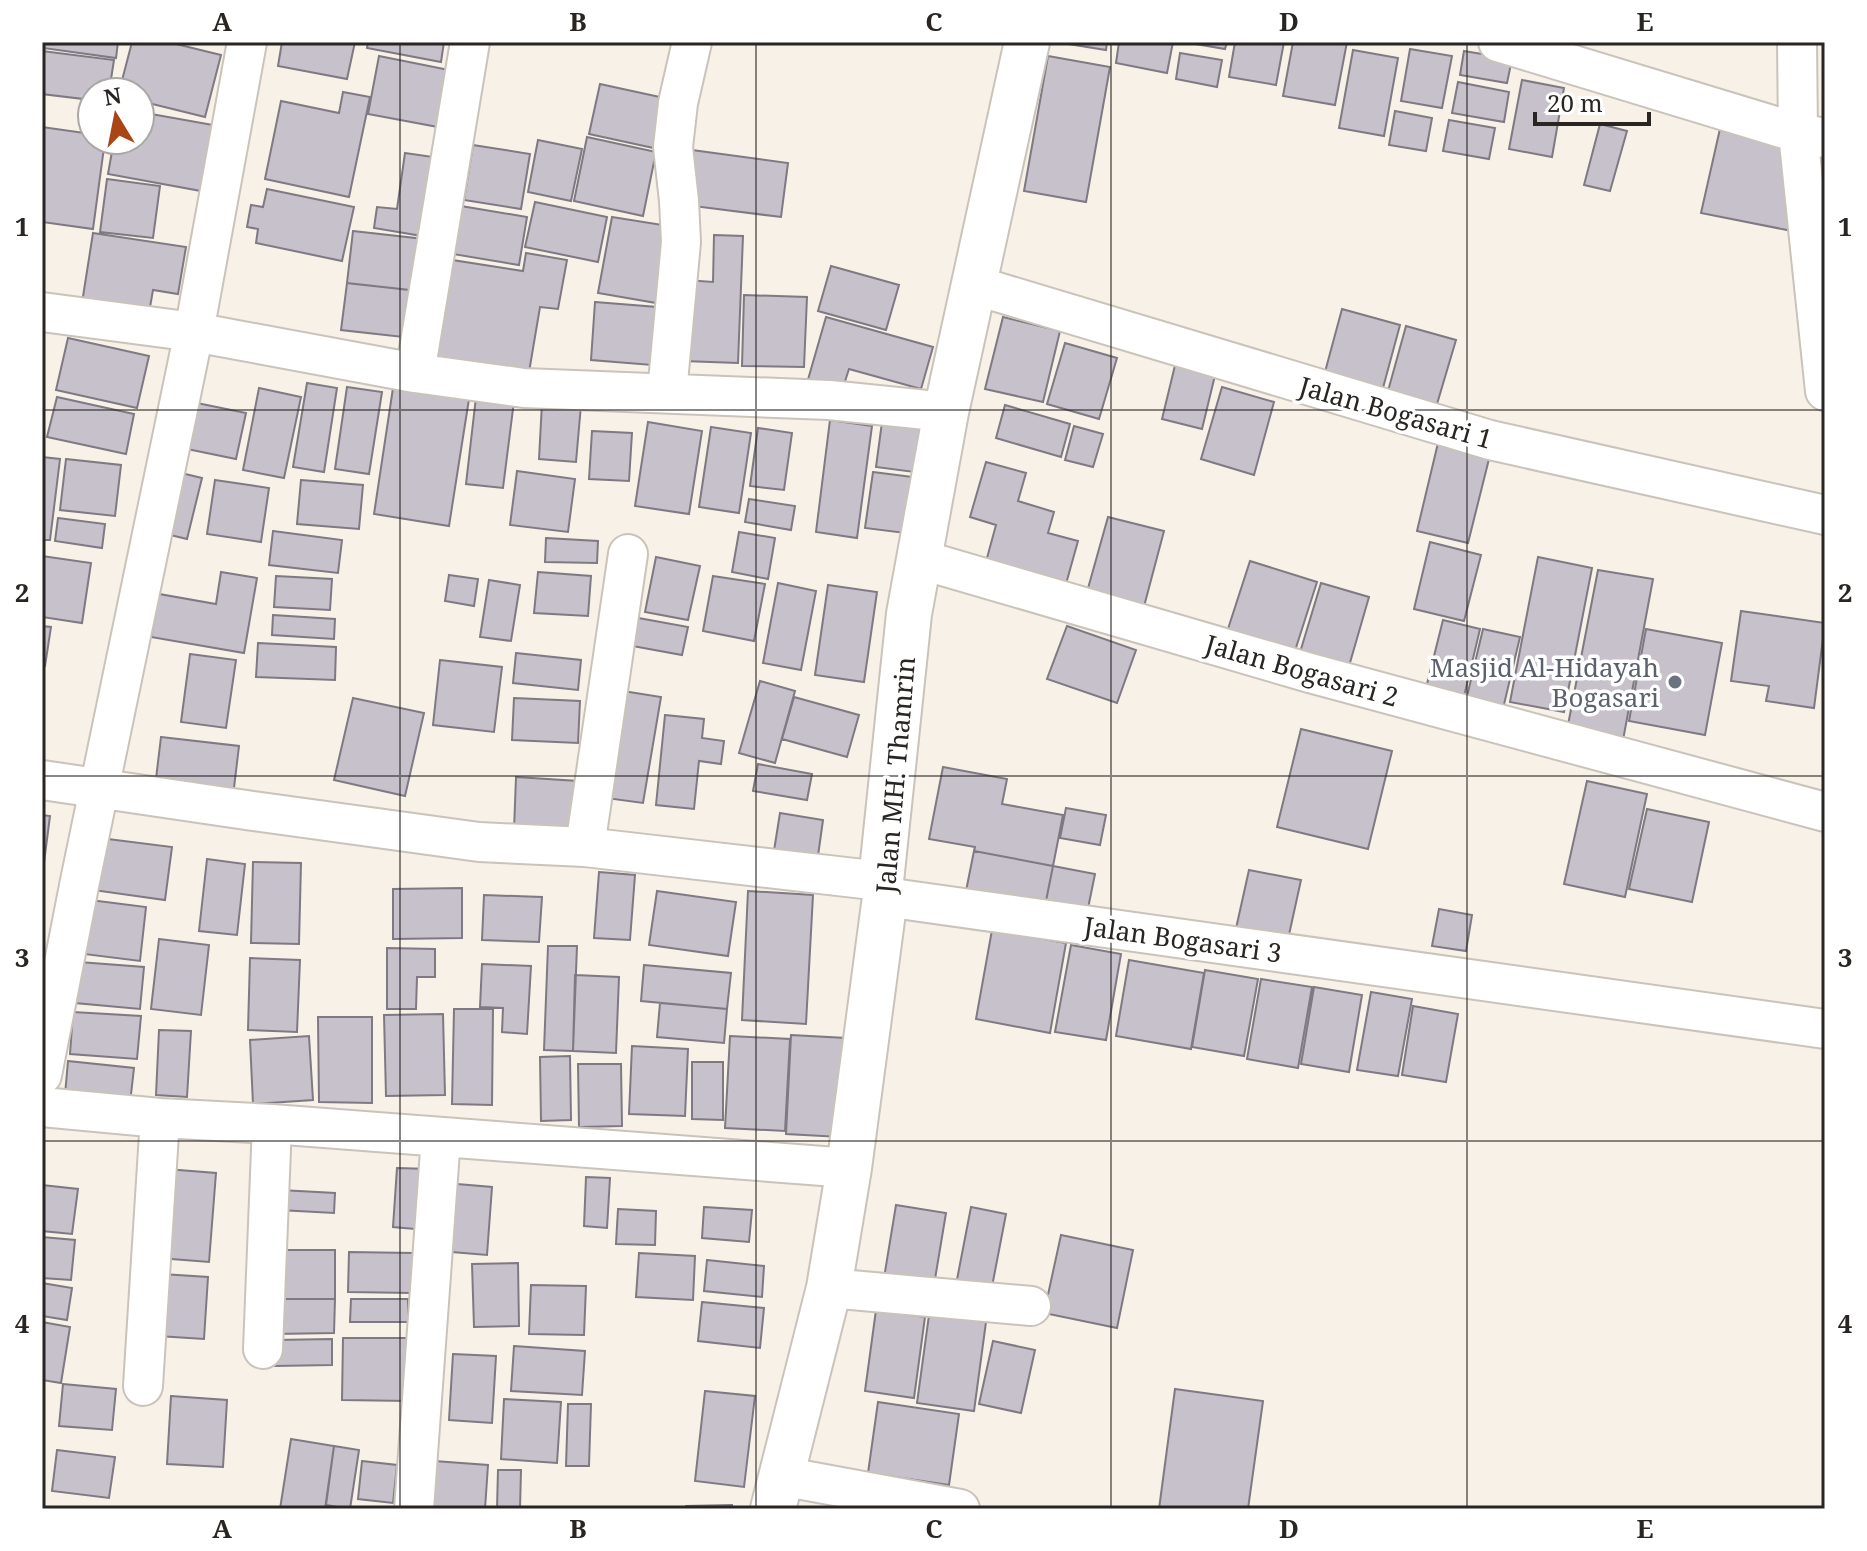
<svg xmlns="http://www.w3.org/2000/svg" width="1867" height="1551" font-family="'Noto Serif',serif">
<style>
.building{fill:#c7c1cb;stroke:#7e7982;stroke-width:2}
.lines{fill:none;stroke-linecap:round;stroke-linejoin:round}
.minor-casing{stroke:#cac3ba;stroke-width:42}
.secondary-casing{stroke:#cac3ba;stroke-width:48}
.minor{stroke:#fff;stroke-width:38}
.secondary{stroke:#fff;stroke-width:44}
.grid{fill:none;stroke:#282522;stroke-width:2;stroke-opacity:0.55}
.worship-dot{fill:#6b7280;stroke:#fff;stroke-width:3}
.labels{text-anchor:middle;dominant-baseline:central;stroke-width:7;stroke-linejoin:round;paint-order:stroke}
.street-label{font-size:26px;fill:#282522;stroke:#fff}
.worship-label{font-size:26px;fill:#5b616d;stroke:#fff;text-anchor:end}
.neatline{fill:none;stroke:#282522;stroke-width:3}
.grid-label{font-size:26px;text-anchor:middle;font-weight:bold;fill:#282522}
</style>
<rect width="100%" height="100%" fill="#f8f1e7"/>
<!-- building -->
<path class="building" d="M44 42H118L116 58 43 48Z
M132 42H168L221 55 205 117 140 101V92H119Z
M282 42H355L347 79 278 66Z
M368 42H444L441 62 367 48Z
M1056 42H1107L1106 50Z
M1119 42H1173L1167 73 1116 63Z
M1184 42H1227L1225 49Z
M1235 42H1284L1276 85 1229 77Z
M1293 42H1347L1335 105 1283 96Z
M1410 49 1452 56 1442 108 1401 101Z
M1353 50 1398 58 1384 136 1339 128Z
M42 51 114 60 109 92H92V100L42 94Z
M1464 51 1512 59 1507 83 1460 75Z
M1180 53 1222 60 1217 87 1176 79Z
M379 56 449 70 438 127 368 114Z
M1048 56 1110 67 1086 202 1024 191Z
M1522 80 1564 88 1552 157 1509 149Z
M1458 82 1509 92 1504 122 1452 113Z
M600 84 669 99 658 149 589 134Z
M343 92 370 97 349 197 265 179 281 101 339 113Z
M1395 111 1432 118 1426 151 1389 145Z
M140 112 213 125 201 191 108 174 114 140H140Z
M1449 120 1495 128 1489 159 1443 151Z
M1722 120 1796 136 1792 231 1701 213Z
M1600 124 1627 131 1610 191 1584 185Z
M42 127 92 134V140H105L93 229 42 222Z
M587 137 656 152 643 216 574 201Z
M538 140 582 149 571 201 528 192Z
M473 145 530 154 521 209 464 200Z
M692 150 788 163 781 217 685 205Z
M405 153 440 158 428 237 374 228 377 207 397 209Z
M107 179 160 186 153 238 100 232Z
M267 189 354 207 342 261 256 243 258 229 247 227 251 205 263 207Z
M535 202 607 217 598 262 525 247Z
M461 206 527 217 519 265 453 254Z
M612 217 675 227 662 304 598 293Z
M353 231 424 239 418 291 347 283Z
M93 233 186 247 178 294 153 290 149 313 82 303Z
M714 235 743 236 738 363 683 361 686 280 713 282Z
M526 253 567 260 558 309 540 307 528 378 436 363 452 260 523 271Z
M831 266 899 285 886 330 818 311Z
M347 283 418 291 412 338 341 330Z
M744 295 807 297 804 367 742 366Z
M595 302 657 307 652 365 591 360Z
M1342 309 1400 325 1380 399 1322 383Z
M826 317 933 347 921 389 849 369 839 400 805 390Z
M1003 317 1060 331 1043 402 985 389Z
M1406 326 1456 340 1437 404 1388 391Z
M68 338 149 356 137 408 56 390Z
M1065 343 1117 358 1099 419 1047 404Z
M1178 353 1218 363 1202 429 1162 419Z
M307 383 337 388 324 472 293 467Z
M347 387 382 392 369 474 335 469Z
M1222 387 1274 402 1254 475 1201 459Z
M259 388 301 397 284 478 243 470Z
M393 388 469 399 449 526 374 514Z
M57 397 134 414 126 454 47 437Z
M476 397 514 401 503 488 466 484Z
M197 403 246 413 236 459 187 449Z
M542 403 581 405 576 462 539 459Z
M1005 405 1070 424 1061 457 996 438Z
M884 407 922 412 914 472 876 467Z
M830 420 872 426 857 538 816 532Z
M648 422 702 431 689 514 635 506Z
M1074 426 1103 434 1093 467 1065 460Z
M711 427 751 433 739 513 699 507Z
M758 428 792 433 784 490 750 486Z
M592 431 632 433 629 481 589 479Z
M1438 443 1490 455 1468 543 1417 531Z
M42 457 60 459 50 540H42Z
M66 459 121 465 115 516 60 510Z
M986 462 1026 473 1018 501 1054 512 1048 533 1078 541 1064 591 984 569 996 525 970 517Z
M517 471 575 479 568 532 510 525Z
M177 472 202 478 187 539 162 533Z
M873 472 913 477 905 533 865 528Z
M215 480 269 488 261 542 207 534Z
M301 480 363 485 359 529 297 524Z
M749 499 795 506 791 530 745 522Z
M1108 517 1164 531 1142 614 1085 599Z
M58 518 105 524 102 548 55 541Z
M273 531 342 540 338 573 269 565Z
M739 532 775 538 768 579 732 572Z
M546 538 598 541 597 563 545 562Z
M1430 542 1481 555 1464 621 1414 609Z
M42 556 91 563 82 623 42 617Z
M656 557 700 566 688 620 645 612Z
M1538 557 1592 568 1564 712 1510 702Z
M1250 561 1317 582 1293 657 1226 635Z
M1598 570 1653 579 1623 740 1567 730Z
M221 572 257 578 244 653 151 637 159 594 216 604Z
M538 572 591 576 588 616 534 613Z
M449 575 478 579 474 606 445 601Z
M276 576 332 579 330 610 274 607Z
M713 576 765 584 754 641 703 631Z
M489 580 520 585 511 641 480 637Z
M778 583 816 591 801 670 763 663Z
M1321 583 1369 597 1347 673 1298 659Z
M828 585 877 592 864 682 815 675Z
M1741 611 1825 623 1814 708 1766 701 1769 686 1731 681Z
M273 615 335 619 334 639 272 635Z
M633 617 688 627 682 655 627 645Z
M1443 620 1480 629 1462 705 1424 696Z
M42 626 51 627 45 666H42Z
M1067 626 1136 650 1117 703 1047 679Z
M1483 629 1520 637 1501 717 1464 709Z
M1646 629 1722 643 1705 735 1629 721Z
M258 643 336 647 335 680 256 677Z
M516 653 581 660 578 690 513 683Z
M190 654 236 660 226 728 181 722Z
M440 660 502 667 494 732 433 725Z
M760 681 795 691 775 763 739 753Z
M623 691 661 697 643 803 606 798Z
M794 697 859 715 847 757 782 739Z
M353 698 424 713 405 796 334 780Z
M514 698 580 701 578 743 512 740Z
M665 715 704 719 702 738 724 741 721 764 699 761 694 809 656 805Z
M1301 729 1392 751 1368 849 1277 827Z
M161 737 239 746 233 796 155 787Z
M758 764 812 774 807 800 753 791Z
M943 767 1007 779 1002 804 1063 815 1053 866 974 851 975 847 929 839Z
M516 777 578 781 575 833 514 830Z
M1587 781 1647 794 1625 897 1564 884Z
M1066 808 1106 815 1100 845 1060 838Z
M1647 809 1709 822 1692 902 1629 889Z
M780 813 823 820 817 863 773 857Z
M42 815 50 816 42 878Z
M100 838 172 847 165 900 93 890Z
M974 851 1053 866 1044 911 965 896Z
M207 859 245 864 237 935 199 931Z
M253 862 301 863 299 944 251 943Z
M1053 866 1095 874 1086 918 1044 911Z
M1249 870 1301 880 1285 953 1233 942Z
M599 872 635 875 630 940 594 938Z
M462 888V938L393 939V889Z
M657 891 736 902 728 956 649 945Z
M748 891 813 895 806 1024 742 1020Z
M484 895 542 897 539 942 482 940Z
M90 900 146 907 140 961 84 954Z
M1439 909 1472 915 1466 951 1432 946Z
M992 930 1066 943 1050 1033 976 1019Z
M159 939 209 945 201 1015 151 1009Z
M1071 945 1121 954 1106 1040 1055 1032Z
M548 946H577L573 1051 544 1050Z
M387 948 435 949V977H417L416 1009H387Z
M250 958 300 960 297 1032 248 1030Z
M1129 960 1204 973 1191 1049 1116 1036Z
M79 962 144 967 140 1009 75 1003Z
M482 964 531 966 527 1034 502 1032 503 1008 480 1007Z
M644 965 731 973 727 1009 641 1001Z
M1205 970 1258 979 1244 1056 1192 1047Z
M575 975 619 977 616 1053 573 1051Z
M1261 979 1312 987 1298 1068 1247 1059Z
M1314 987 1362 995 1349 1072 1301 1064Z
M1371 992 1412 999 1398 1076 1357 1070Z
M660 1003 727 1009 724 1043 657 1037Z
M1413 1006 1458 1014 1446 1082 1402 1075Z
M454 1009H493L492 1105 452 1104Z
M73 1012 141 1016 137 1059 70 1054Z
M443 1014 445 1095 386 1096 384 1015Z
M318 1017H372V1103L319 1102Z
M159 1030 191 1031 187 1097 156 1095Z
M791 1035 846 1038 841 1137 786 1134Z
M309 1036 313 1100 253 1104 250 1040Z
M730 1036 790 1039 785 1131 725 1128Z
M632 1046 688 1049 685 1116 629 1114Z
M570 1056 571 1120 541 1121 540 1057Z
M68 1061 134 1068 129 1112 64 1106Z
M692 1062H723V1120L692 1119Z
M578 1064H621L622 1126 579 1127Z
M397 1168 430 1169 426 1230 393 1227Z
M166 1169 216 1173 209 1262 159 1258Z
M586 1177 610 1178 607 1228 584 1226Z
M445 1183 492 1187 487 1255 440 1251Z
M42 1185 78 1189 72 1234 42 1231Z
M280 1190 335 1193 334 1213 279 1210Z
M896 1205 946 1213 934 1285 884 1278Z
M704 1207 752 1210 749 1242 702 1238Z
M971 1207 1006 1214 990 1297 955 1290Z
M618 1209 656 1211 655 1245 616 1244Z
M1061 1235 1133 1250 1117 1328 1044 1313Z
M42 1237 75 1240 71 1280 42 1278Z
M275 1250H335V1299H275Z
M349 1252 413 1253 412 1293 348 1292Z
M639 1253 695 1256 693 1300 636 1297Z
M707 1260 764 1266 762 1297 704 1291Z
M518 1263 519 1326 474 1327 472 1264Z
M162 1274 208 1277 204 1339 158 1336Z
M42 1283 72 1288 67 1320 42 1316Z
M531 1285 586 1286 584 1335 529 1334Z
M275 1299H335L334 1333 275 1334Z
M351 1299H408V1322H350Z
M702 1302 764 1308 760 1348 698 1341Z
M876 1310 925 1317 914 1398 865 1391Z
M929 1315 986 1322 974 1411 917 1403Z
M42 1322 70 1327 61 1383 42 1380Z
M343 1338H410L409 1401 342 1400Z
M332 1339V1365L275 1366V1340Z
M993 1341 1035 1350 1021 1413 979 1404Z
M514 1346 585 1351 582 1395 511 1391Z
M453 1354 496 1356 492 1423 449 1420Z
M63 1384 116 1389 112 1430 59 1426Z
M1175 1389 1263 1401 1248 1509H1159Z
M705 1391 755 1396 744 1487 695 1481Z
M171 1396 227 1400 223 1467 167 1464Z
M504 1399 561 1402 557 1463 501 1459Z
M878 1402 959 1414 949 1485 868 1473Z
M568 1404H591L589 1466H566Z
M291 1439 334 1446 325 1509H280Z
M334 1446 359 1450 350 1509 326 1505Z
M57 1450 115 1457 109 1498 52 1491Z
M362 1461 397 1465 393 1503 358 1499Z
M434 1461 488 1465 485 1509H430Z
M498 1470H521L520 1509H497Z
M732 1505V1509H686V1506Z"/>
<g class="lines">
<defs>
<path id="minor" d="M1498 42 1798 133 1825 138
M1797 42 1798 133 1825 391
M974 285 1490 440 1825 515
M42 312 194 332 415 373 524 388 829 400 946 412
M415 373 470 42
M667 393 681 242 679 201 673 147 678 103 692 42
M919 559 1310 673 1825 812
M42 780 253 811 479 842 585 847 881 881
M585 847 628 554
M885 897 1825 1029
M42 1075 80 881 194 332 247 42
M42 1107 160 1118 272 1124 849 1168
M829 1288 1031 1306
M263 1349 272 1124
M143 1386 160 1118
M781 1476 960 1509
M414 1509 441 1137"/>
<path id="secondary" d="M773 1509 829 1288 849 1168 885 897 881 881 909 614 946 412 1027 42"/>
</defs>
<!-- minor casing -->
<use href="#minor" class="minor-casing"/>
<!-- secondary casing -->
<use href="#secondary" class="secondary-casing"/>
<!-- minor -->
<use href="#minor" class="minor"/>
<!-- secondary -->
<use href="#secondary" class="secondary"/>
</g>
<!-- grid -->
<path class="grid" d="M400 42V1509M756 42V1509M1111 42V1509M1467 42V1509M42 410H1825M42 776H1825M42 1141H1825"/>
<!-- markers -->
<circle class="worship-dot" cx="1675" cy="682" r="8"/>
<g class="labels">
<!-- street labels -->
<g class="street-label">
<text transform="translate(1396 412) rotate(16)">Jalan Bogasari 1</text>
<text transform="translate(1302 670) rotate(16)">Jalan Bogasari 2</text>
<text transform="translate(895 775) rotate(-85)">Jalan MH. Thamrin</text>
<text transform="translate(1183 939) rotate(8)">Jalan Bogasari 3</text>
</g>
<!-- worship labels -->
<g class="worship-label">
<text x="1659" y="667">Masjid Al-Hidayah<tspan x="1659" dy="30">Bogasari</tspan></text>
</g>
</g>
<!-- border -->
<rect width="1867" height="1551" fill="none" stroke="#ffffff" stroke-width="88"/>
<!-- north arrow -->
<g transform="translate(116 116) rotate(350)"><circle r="38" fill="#ffffff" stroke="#a9a8a7" stroke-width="2"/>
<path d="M0-6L14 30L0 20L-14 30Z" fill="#aa4516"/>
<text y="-12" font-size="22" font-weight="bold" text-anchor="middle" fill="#282522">N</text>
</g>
<!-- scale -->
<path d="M1535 112v12h114v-12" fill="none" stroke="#282522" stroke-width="4"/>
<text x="1547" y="112" font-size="24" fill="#282522" stroke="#ffffff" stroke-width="6" paint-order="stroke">20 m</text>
<rect x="44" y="44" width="1779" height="1463" class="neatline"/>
<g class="grid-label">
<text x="222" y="31">A</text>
<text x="578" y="31">B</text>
<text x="934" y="31">C</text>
<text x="1289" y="31">D</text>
<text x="1645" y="31">E</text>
<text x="22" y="236">1</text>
<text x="1845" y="236">1</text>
<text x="22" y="602">2</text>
<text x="1845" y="602">2</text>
<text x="22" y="967">3</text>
<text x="1845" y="967">3</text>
<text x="22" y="1333">4</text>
<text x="1845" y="1333">4</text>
<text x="222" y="1538">A</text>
<text x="578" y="1538">B</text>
<text x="934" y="1538">C</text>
<text x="1289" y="1538">D</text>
<text x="1645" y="1538">E</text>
</g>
</svg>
